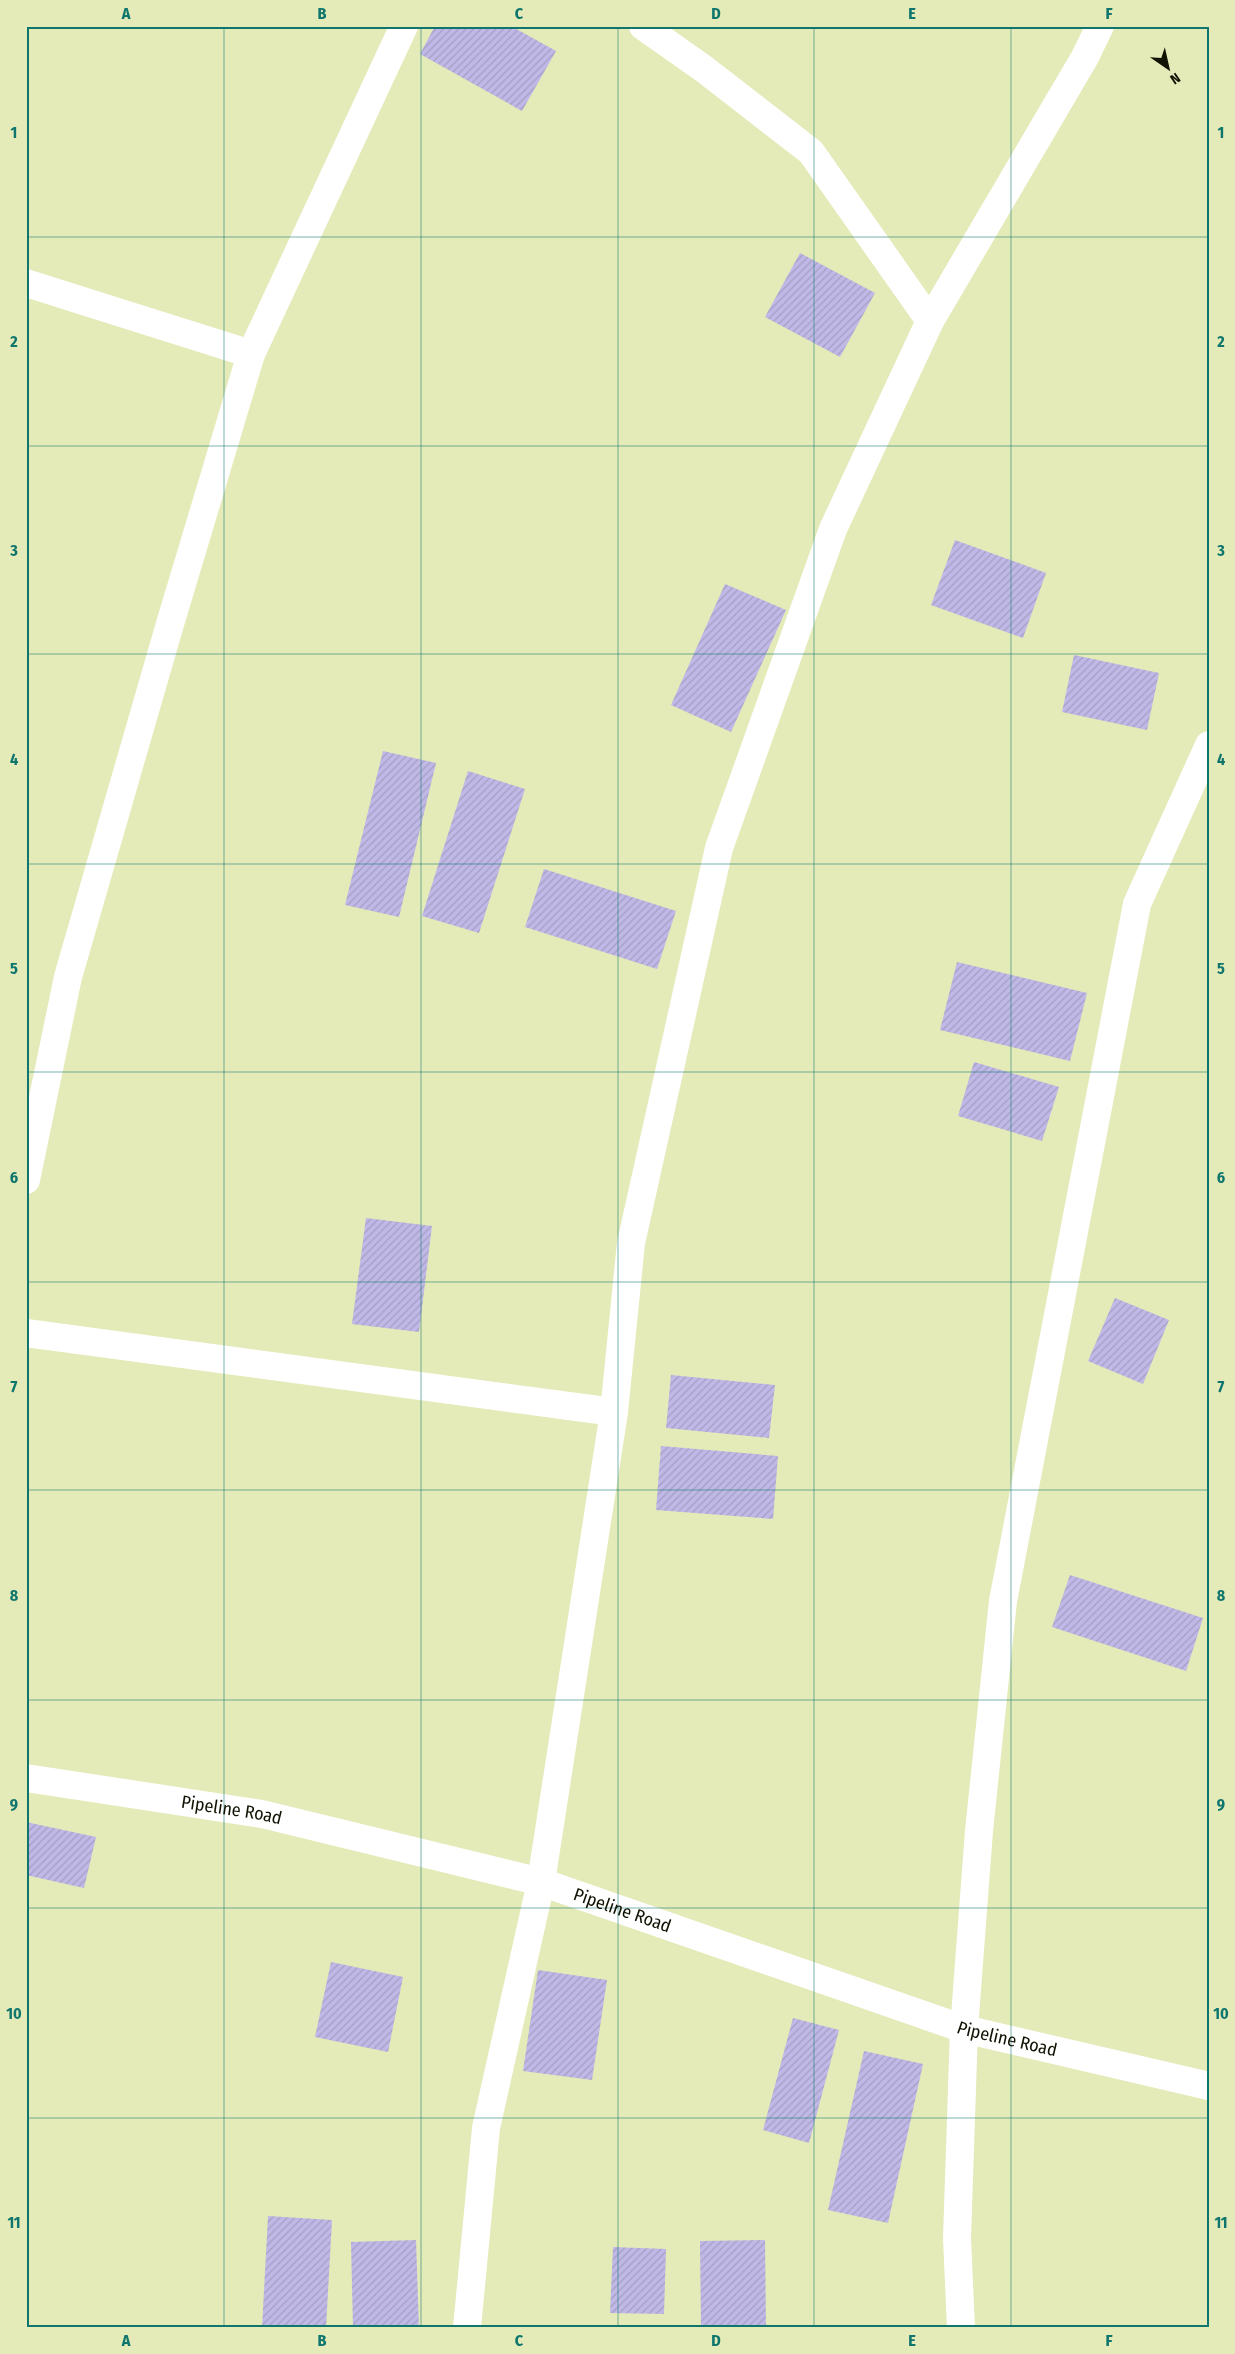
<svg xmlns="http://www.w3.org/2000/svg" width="1235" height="2354" font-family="'Fira Sans Condensed',sans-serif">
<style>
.building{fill:url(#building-hatch)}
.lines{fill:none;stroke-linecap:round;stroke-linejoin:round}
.street{stroke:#fff;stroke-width:28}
.grid{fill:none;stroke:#0f766e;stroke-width:1;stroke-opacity:0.55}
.labels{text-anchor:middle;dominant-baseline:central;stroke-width:4;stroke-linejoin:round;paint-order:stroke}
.street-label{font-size:18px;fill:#101202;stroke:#e4eab8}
.neatline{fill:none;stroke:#0f766e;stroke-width:2}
.grid-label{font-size:16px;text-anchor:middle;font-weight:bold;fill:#0f766e}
</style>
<defs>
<pattern id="building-hatch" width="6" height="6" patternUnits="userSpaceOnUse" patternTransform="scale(1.25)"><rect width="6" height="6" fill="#c0b9e7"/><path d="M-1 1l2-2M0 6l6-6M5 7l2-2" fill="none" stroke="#a49ec4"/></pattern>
</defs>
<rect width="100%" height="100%" fill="#e4eab8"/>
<!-- building -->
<path class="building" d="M435 26H511L556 51 522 111 420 54Z
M800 253 875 293 840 357 765 317Z
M955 540 1046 573 1023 638 931 605Z
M725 584 786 610 731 732 671 705Z
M1074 655 1159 673 1147 730 1062 712Z
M383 751 436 763 399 917 345 905Z
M468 771 525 789 479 933 422 916Z
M544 869 676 911 657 969 525 927Z
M957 962 1087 993 1070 1061 940 1030Z
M974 1062 1059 1087 1042 1141 958 1116Z
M366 1218 432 1226 419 1332 352 1324Z
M1115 1298 1169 1320 1143 1384 1088 1361Z
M671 1375 775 1385 769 1438 666 1428Z
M661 1446 778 1456 773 1519 656 1510Z
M1070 1575 1203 1618 1186 1671 1052 1627Z
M26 1822 96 1837 84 1888 26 1875Z
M331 1962 403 1977 388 2052 315 2037Z
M538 1970 607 1980 592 2080 523 2071Z
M793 2018 839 2030 809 2143 763 2130Z
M864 2051 923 2064 888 2223 828 2210Z
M268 2216 332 2220 326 2328H262Z
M416 2240 419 2328H353L351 2242Z
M765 2240 766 2328H701L700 2241Z
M613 2247 666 2249 664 2314 610 2313Z"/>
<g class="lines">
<!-- street -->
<g class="street">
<path d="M643 26 704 69 811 152 930 321"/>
<path d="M26 283 251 354"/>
<path d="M26 1180 68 977 170 624 251 354 404 26"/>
<path d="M26 1333 614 1412"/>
<path id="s1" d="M26 1778 262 1814 541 1882 964 2029 1209 2086"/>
<path d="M467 2328 486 2128 541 1882 614 1412 631 1243 719 848 833 529 930 321 1085 57 1100 26"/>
<path d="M961 2328 957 2238 964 2029 979 1831 1003 1601 1137 904 1209 745"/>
</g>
</g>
<!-- grid -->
<path class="grid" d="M224 26V2328M421 26V2328M618 26V2328M814 26V2328M1011 26V2328M26 237H1209M26 446H1209M26 654H1209M26 864H1209M26 1072H1209M26 1282H1209M26 1490H1209M26 1700H1209M26 1908H1209M26 2118H1209"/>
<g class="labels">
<!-- street labels -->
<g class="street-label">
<text stroke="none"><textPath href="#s1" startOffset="208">Pipeline Road</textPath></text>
<text stroke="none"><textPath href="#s1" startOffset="612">Pipeline Road</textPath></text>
<text stroke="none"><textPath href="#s1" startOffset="1018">Pipeline Road</textPath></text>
</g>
</g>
<!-- border -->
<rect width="1235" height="2354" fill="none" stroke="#e4eab8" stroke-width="55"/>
<!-- north arrow -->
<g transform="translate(1168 68) rotate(146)" stroke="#e4eab8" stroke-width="4" paint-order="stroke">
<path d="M0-4L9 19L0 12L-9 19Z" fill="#101202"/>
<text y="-8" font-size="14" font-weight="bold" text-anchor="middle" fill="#101202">N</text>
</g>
<rect x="28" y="28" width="1180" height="2298" class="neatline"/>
<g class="grid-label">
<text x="126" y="19">A</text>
<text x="322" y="19">B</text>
<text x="519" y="19">C</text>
<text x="716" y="19">D</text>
<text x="912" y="19">E</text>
<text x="1109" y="19">F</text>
<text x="14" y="138">1</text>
<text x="1221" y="138">1</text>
<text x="14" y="347">2</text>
<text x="1221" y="347">2</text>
<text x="14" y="556">3</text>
<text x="1221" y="556">3</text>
<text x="14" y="765">4</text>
<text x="1221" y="765">4</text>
<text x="14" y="974">5</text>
<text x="1221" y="974">5</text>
<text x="14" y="1183">6</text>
<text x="1221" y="1183">6</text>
<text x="14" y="1392">7</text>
<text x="1221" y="1392">7</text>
<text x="14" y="1601">8</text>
<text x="1221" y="1601">8</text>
<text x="14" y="1810">9</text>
<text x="1221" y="1810">9</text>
<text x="14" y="2019">10</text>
<text x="1221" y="2019">10</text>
<text x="14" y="2228">11</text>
<text x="1221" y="2228">11</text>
<text x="126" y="2346">A</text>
<text x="322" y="2346">B</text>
<text x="519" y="2346">C</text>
<text x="716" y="2346">D</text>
<text x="912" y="2346">E</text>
<text x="1109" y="2346">F</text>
</g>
</svg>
